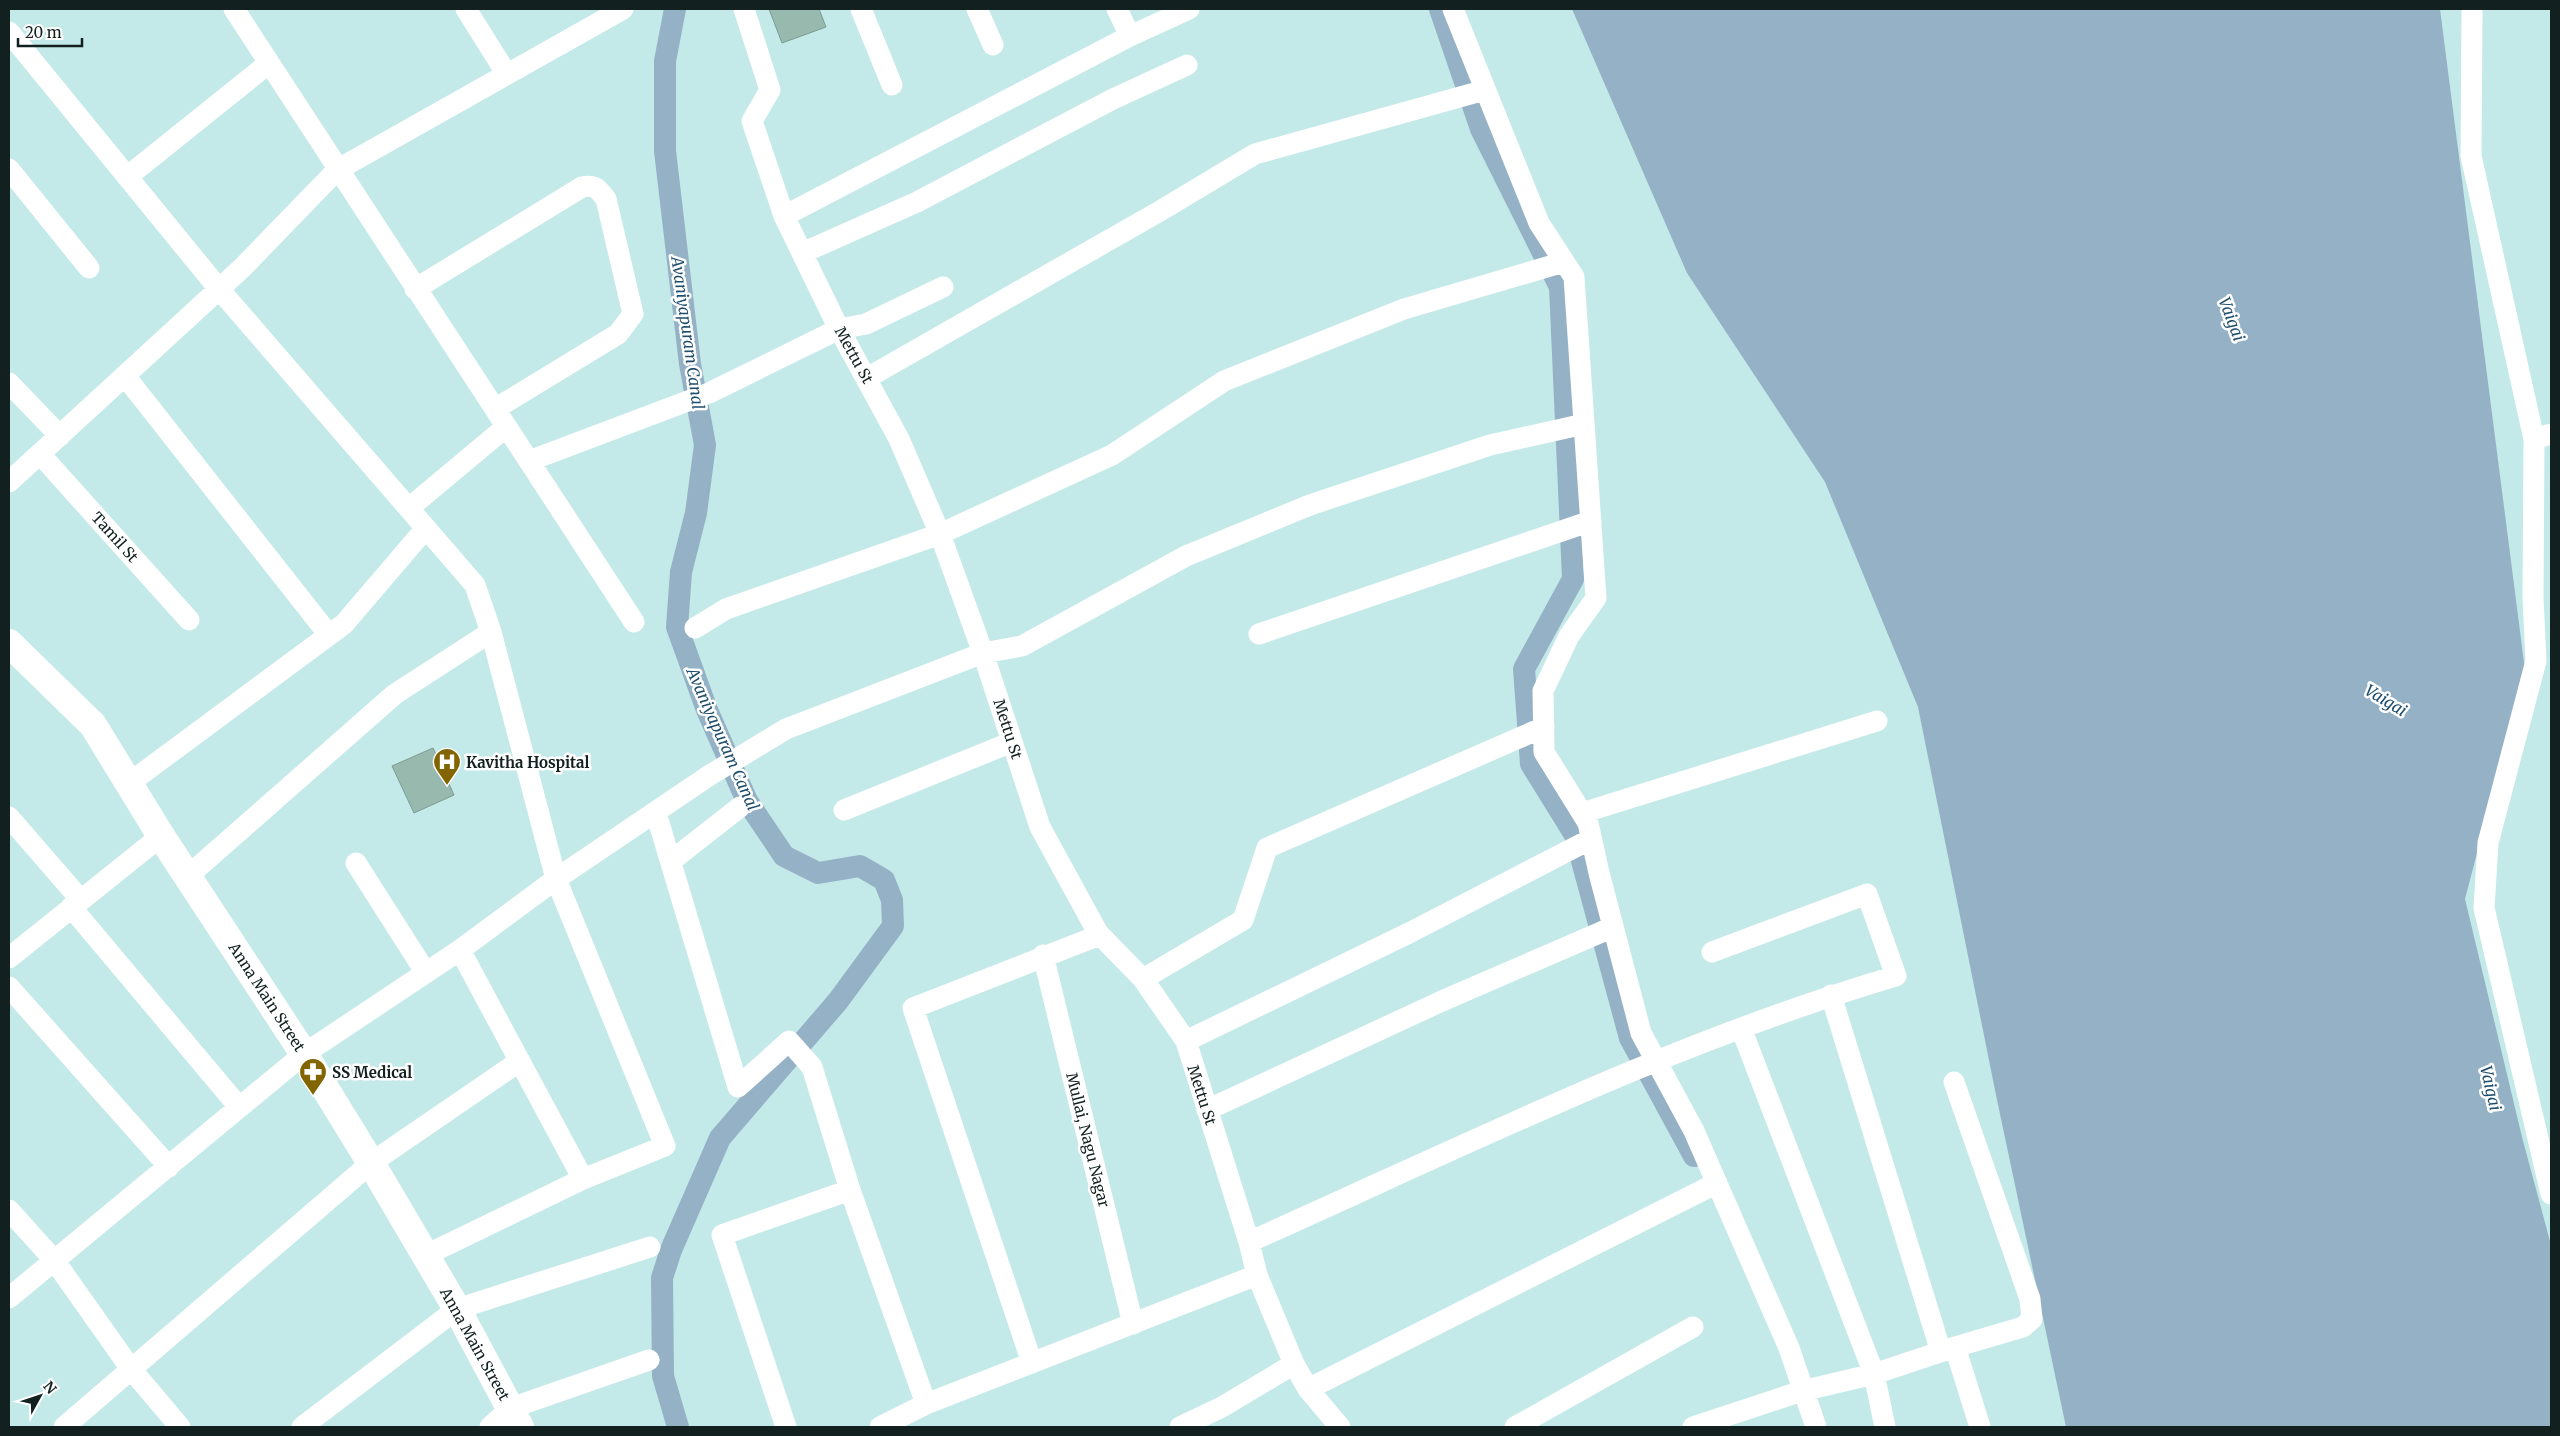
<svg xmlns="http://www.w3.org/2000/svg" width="2560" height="1436" font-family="Merriweather,serif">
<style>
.water{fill:#95b1c5}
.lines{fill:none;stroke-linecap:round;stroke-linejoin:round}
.canal{stroke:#95b1c5;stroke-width:22}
.building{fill:#97b9ae;stroke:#7b9c92}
.minor{stroke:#fff;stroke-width:21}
.tertiary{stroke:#fff;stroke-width:28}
.labels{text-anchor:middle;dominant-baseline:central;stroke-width:5;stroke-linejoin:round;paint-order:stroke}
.street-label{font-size:15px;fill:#122020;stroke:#fff}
.poi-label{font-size:15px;font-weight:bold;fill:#122020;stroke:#fff;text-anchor:start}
.water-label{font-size:16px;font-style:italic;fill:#1e4e6c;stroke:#fff}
</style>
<rect width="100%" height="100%" fill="#c4e9e9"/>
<!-- water -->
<path class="water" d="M1572 9H2440L2525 670 2465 899 2522 1137 2551 1245V1427H2066L1996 1095 1918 707 1825 482 1687 273Z"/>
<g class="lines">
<!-- canal -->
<path class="canal" d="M675 9 665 61V151L690 364 705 445 696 513 681 572 677 627 707 710 747 801 784 856 818 873 860 866 884 880 892 900 893 926 838 1001 720 1138 671 1250 662 1278 663 1376 678 1427
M1440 9 1481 129 1560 287 1573 579 1524 669 1531 764 1575 835 1630 1038 1694 1156"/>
</g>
<!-- building -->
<path class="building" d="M769 9H819L826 27 782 43Z
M433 748 454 795 414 813 392 766Z"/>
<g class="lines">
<!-- minor -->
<path class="minor" d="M234 9 634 622
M466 9 506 73
M744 9 770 90 752 121 784 216 839 329 899 439 940 534 983 653 1040 827 1098 933 1143 979 1186 1041 1249 1242 1257 1275 1294 1364 1308 1389 1340 1427
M861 9 892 85
M977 9 993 45
M1117 9 1130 36
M1453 9 1539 223 1574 277 1596 598 1569 636 1543 691 1544 752 1588 823 1599 873 1641 1033 1694 1131 1789 1348 1816 1427
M2472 9 2471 156 2534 439 2551 434
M9 32 219 289 475 585 491 632 556 879 665 1146 583 1179
M9 169 89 268
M127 177 269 63
M784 216 1130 36 1189 9
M802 253 917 202 1113 99 1187 65
M415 289 582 187C595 184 598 189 606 199L633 314 618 334 495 409
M125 376 329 635
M867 378 1160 211 1255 154 1485 90
M9 383 60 436
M2534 439 2533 598 2536 661 2488 843 2484 908 2551 1194
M40 454 189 620
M529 461 709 393 839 329 866 324 943 287
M9 482 242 268 337 170 623 9
M409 508 506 427
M695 628 726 609 940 534 1112 455 1224 381 1404 309 1564 262
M1259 634 1591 521
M128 784 344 624 426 528
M844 810 1012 742
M656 813 738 1087 789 1041 812 1067 850 1190 926 1404
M1582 813 1877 721
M9 817 80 899
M671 861 740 807
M356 863 426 973
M188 876 395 694 491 632
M71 907 239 1107
M1043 955 1133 1324
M9 958 161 836
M1143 979 1243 920 1267 848 1544 727
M9 987 169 1167
M1831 995 1941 1352
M1741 1028 1874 1374 1955 1347 1980 1427
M1186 1041 1409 933 1591 839
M1954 1082 2030 1299 2032 1319 2023 1327 1955 1347
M1207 1110 1442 1001 1613 927
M9 1210 54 1260 131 1369 180 1427
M1249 1242C1462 1147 1672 1042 1896 976L1867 894 1712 952
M424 1256 583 1179 460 950
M9 1298 304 1054 460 950 556 879 710 775 786 729 983 653 1022 646 1186 556 1310 505 1490 445 1584 424
M1032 1363 913 1008 1100 935
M1308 1389 1717 1183
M64 1427 371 1163 520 1061
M302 1427 457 1309 650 1247
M490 1427 511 1408 649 1360
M786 1427 722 1235 850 1190
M880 1427 926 1404 1257 1275
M1180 1427 1222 1407 1294 1364
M1515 1427 1693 1327
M1693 1427 1802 1391 1874 1374 1885 1427"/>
<!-- tertiary -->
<path class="tertiary" d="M9 643 93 725 161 836 304 1054 371 1163 457 1309 520 1427"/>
</g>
<!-- icons -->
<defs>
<symbol id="hospital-pin" viewBox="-11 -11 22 30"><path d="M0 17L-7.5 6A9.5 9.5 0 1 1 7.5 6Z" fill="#836500" stroke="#fff"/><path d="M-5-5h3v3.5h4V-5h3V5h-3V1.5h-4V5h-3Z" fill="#fff"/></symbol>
<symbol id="pharmacy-pin" viewBox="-11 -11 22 30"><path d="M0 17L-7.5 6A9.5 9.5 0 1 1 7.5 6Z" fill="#836500" stroke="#fff"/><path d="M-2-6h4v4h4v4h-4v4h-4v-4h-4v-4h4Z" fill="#fff"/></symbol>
</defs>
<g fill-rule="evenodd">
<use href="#hospital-pin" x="431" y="746" width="32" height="43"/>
<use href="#pharmacy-pin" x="297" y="1056" width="32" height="43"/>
</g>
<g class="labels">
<!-- street labels -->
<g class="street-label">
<text transform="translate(854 355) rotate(61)">Mettu St</text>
<text transform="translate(115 537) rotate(48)">Tamil St</text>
<text transform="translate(1008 729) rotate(72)">Mettu St</text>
<text transform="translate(267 997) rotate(57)">Anna Main Street</text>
<text transform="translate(1202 1095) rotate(72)">Mettu St</text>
<text transform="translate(1088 1140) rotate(76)">Mullai, Nagu Nagar</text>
<text transform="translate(475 1344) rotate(61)">Anna Main Street</text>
</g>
<!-- poi labels -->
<g class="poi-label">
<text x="466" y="762">Kavitha Hospital</text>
<text x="332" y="1072">SS Medical</text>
</g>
<!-- water labels -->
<g class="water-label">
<text transform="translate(2232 319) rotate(69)">Vaigai</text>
<text transform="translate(688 333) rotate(82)">Avaniyapuram Canal</text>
<text transform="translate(2386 700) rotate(31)">Vaigai</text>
<text transform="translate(723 739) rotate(66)">Avaniyapuram Canal</text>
<text transform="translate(2491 1088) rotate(77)">Vaigai</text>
</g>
</g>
<!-- border -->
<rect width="2560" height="1436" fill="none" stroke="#122020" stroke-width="20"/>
<!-- north arrow -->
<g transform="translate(40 1396) rotate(50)" stroke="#ffffff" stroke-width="4" paint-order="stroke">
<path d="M0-4L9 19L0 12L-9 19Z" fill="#122020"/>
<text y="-8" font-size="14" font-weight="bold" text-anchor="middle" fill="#122020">N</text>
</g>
<!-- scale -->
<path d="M18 38v8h64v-8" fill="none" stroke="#122020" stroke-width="2.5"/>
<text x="25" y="38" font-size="15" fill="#122020" stroke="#ffffff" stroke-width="4" paint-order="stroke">20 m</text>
</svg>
